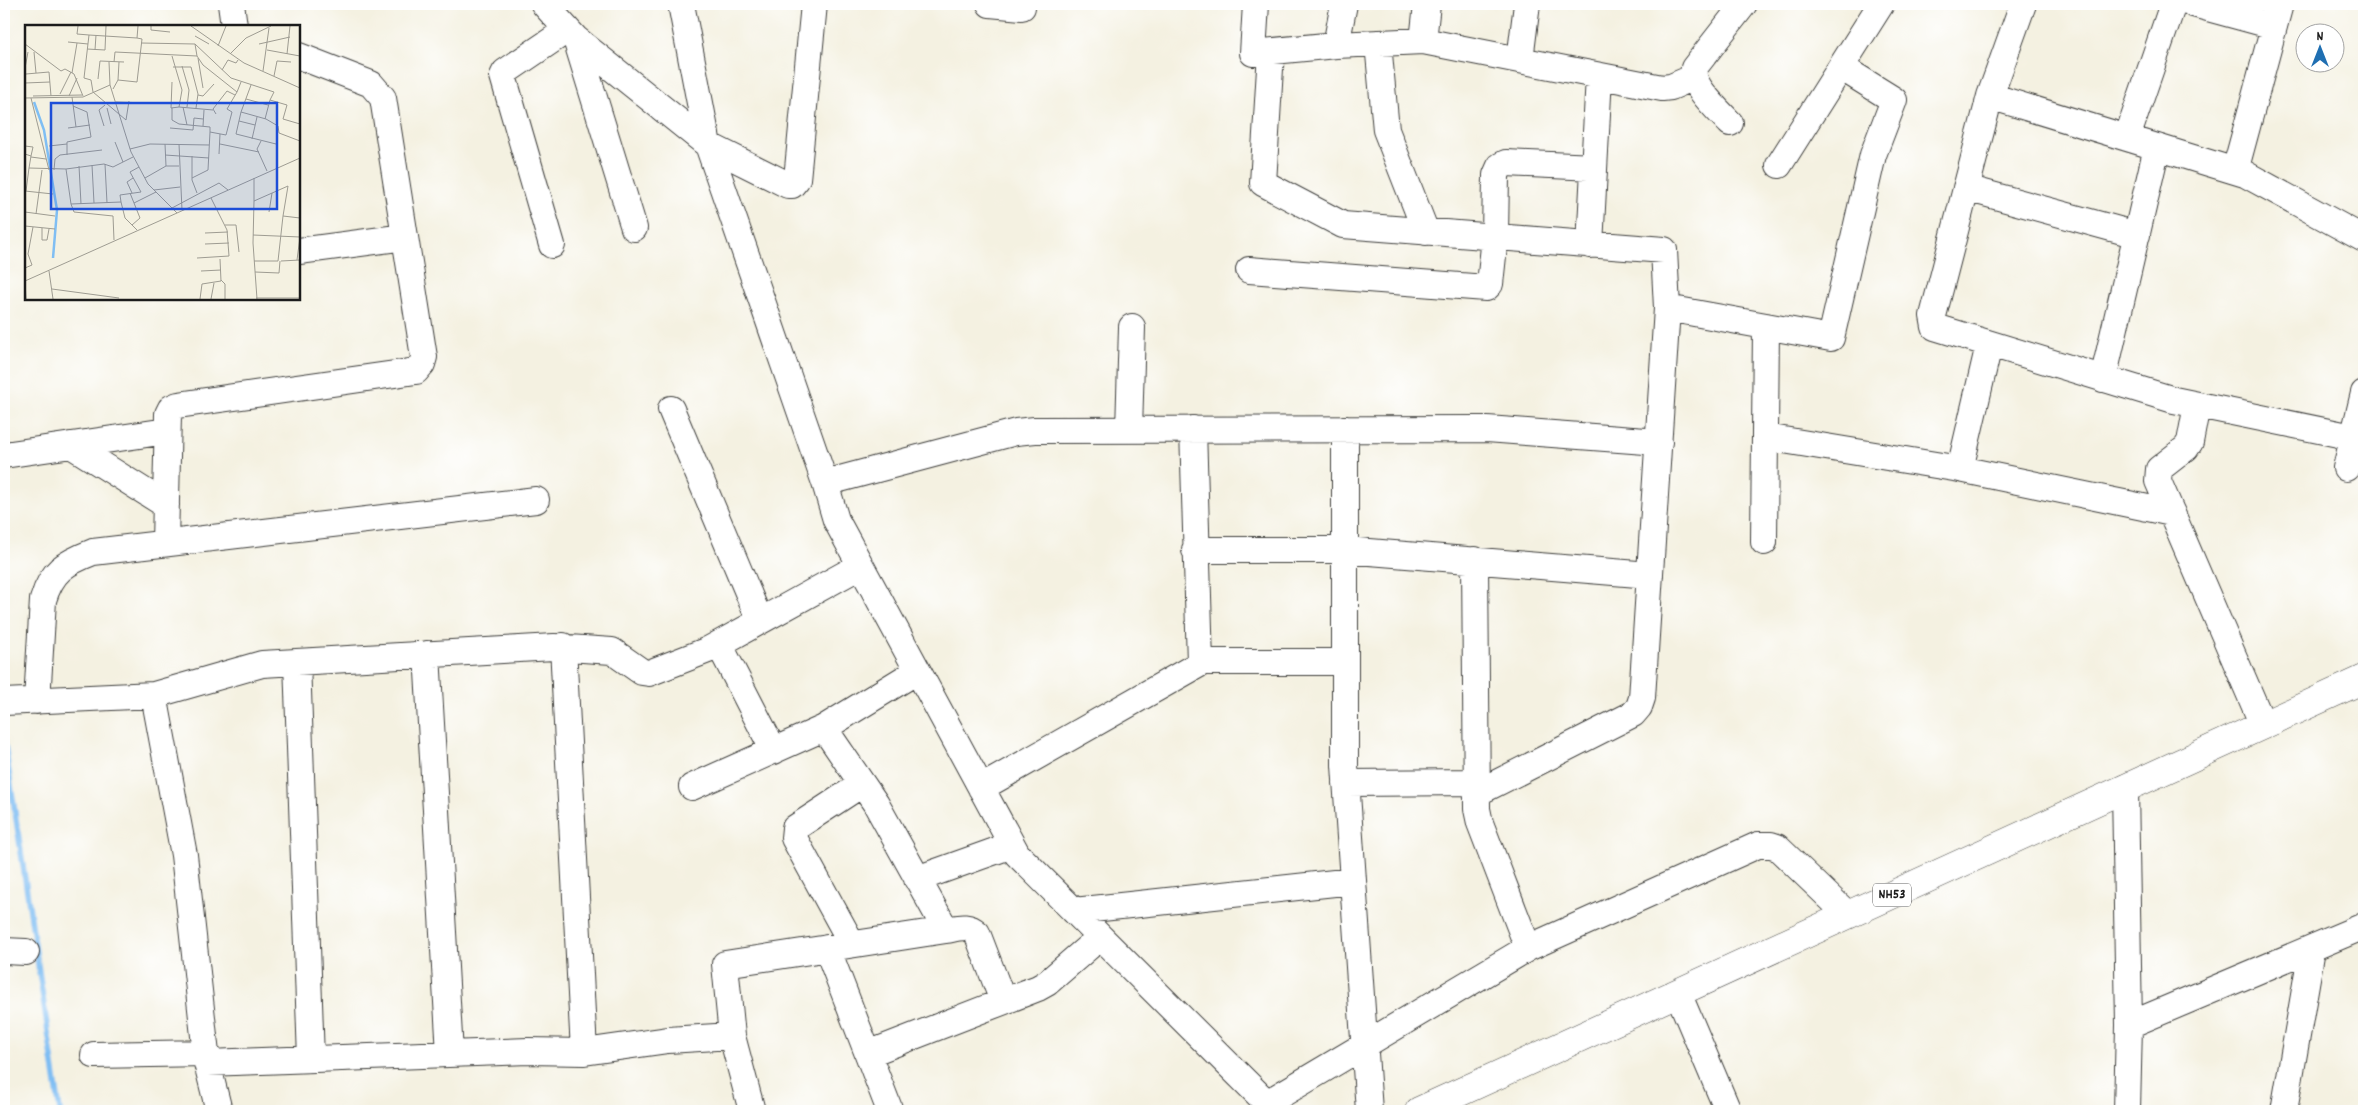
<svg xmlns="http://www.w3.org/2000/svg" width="2368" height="1115" font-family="Dekko,sans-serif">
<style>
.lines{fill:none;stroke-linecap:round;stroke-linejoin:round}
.stream{stroke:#7fbef3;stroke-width:5.5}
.minor-casing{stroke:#3c3c3a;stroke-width:28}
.highway-casing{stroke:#3c3c3a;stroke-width:29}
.minor{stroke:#fff;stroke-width:26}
.highway{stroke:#fff;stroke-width:28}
.labels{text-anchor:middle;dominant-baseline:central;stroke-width:4;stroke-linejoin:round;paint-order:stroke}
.shield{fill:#fff;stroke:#606060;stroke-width:1}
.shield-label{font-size:14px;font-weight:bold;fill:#1c1c1c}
.inset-river{fill:none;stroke:#7fbef3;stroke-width:2.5}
.inset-road{fill:none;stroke:#9e9c92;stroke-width:1}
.view{fill:#1d4ed8;fill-opacity:0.15;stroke:#1d4ed8;stroke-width:2.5}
.inset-edge{fill:none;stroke:#1c1c1c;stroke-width:2.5}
</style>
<rect width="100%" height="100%" fill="#fff"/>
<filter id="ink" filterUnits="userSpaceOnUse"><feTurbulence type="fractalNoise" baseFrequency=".02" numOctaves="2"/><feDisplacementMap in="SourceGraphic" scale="10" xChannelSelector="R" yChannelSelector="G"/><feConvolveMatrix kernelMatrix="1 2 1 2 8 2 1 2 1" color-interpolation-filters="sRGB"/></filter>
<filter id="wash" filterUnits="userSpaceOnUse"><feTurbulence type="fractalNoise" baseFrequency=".0096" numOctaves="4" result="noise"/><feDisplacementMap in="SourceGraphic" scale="20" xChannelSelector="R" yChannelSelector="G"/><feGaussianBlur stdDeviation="1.12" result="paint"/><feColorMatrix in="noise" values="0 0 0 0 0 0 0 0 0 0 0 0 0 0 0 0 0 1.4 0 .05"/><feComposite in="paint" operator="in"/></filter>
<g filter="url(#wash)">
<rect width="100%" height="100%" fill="#f4f1e1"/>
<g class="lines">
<!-- stream -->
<path class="stream" d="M4 739 60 1111"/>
</g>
</g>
<g filter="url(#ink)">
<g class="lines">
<defs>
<path id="minor" d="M231 4 234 26
M544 4 576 39 708 145 788 185H792L797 179 814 4
M681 4 708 145 825 483 836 520 1017 854 1275 1111
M990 4 1022 7
M1256 4 1253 53 1336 45 1344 4
M2023 4 1990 96 2245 174 2364 239
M2193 4 2274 26
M576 39 634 228
M1423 41 1427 4
M1378 43 1386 130 1426 232
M1336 45 1423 41 1662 88 1671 87 1692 78
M1271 52 1263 183 1343 225 1664 250 1667 308 1831 338 1873 155 1894 100 1841 67 1881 4
M1520 60 1527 4
M1990 96 1933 316 1935 327 2174 400 2353 437
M1730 123C1718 110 1690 85 1694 68L1744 4
M2127 138 2173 4
M1779 165 1841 67
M2235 171 2280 4
M1966 188 2137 235
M552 245 503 76 505 72 567 30
M1590 245 1599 76
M299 251 405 237
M1249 270 1486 288 1490 284 1495 237 1496 175 1500 166 1506 163 1594 167
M2103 379 2157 147
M2197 405 2190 442 2186 448 2159 469 2158 481 2263 725
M671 409 760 621
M1193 429 1200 663
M1345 429V765L1369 1111
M1129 430 1132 327
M1765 437 1960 469 2172 513
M71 445 166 505
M4 455 167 431
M2346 468 2364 393
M1960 469 1989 345
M825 483 1016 432 1035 430 1487 429 1659 442
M1764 542 1766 326
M165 543 168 414 171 408 178 405 416 371 422 364 424 357 383 98 371 84 299 56
M1195 550H1345L1650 575
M1475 560 1477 809 1480 823 1528 948
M719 644 774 751
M563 646 584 1052
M427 654 450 1054
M297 662 311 1059
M154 695 262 664 554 647 612 651 642 672 649 673 708 650 860 566
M37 701 43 600C52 570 65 563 93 552L536 500
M4 702 154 695 184 855 207 1063 528 1051 584 1052 668 1040 732 1036 725 964 946 930 876 804 824 728 917 671
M1346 783 1477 782
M692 787 824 728
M981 788 1203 662H1345
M2125 788 2129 1025 2364 926
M1477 793 1633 714 1639 707 1642 698 1667 308
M917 879 1012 845
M1074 911 1353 881
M946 930C958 928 968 924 977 933L1003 1001
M852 944 794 838 795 828 862 784
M827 948 890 1111
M4 951 26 952
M1678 993 1728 1111
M732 1036 752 1111
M868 1054 1038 988 1047 983 1100 937
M94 1055 206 1053
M207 1063 219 1111
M1267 1103 1528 948 1758 845H1771L1777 847 1848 915
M2127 1111 2129 1025
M2284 1111 2312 949"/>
<path id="highway" d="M1419 1111 2364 679"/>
</defs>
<!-- minor casing -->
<use href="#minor" class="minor-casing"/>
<!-- highway casing -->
<use href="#highway" class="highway-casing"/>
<!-- minor -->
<use href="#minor" class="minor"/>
<!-- highway -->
<use href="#highway" class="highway"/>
</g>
</g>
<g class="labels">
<!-- shield labels -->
<rect class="shield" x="1873" y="883.5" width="38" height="23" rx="4"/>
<g class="shield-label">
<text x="1892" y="895">NH53</text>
</g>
</g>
<!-- overview -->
<g transform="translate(25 25)">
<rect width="275" height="275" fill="#f4f1e1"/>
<path class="inset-river" d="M9 77 19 105 32 185 28 233"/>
<path class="inset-road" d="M53 1 52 9 64 10 59 53 66 55 68 67 101 95 104 76M126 1V5L145 7M166 1 219 38 275 63M64 10 112 13M170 11 184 19M43 17 63 19M116 18 170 19 206 53 249 67 245 75 262 80 258 94 275 99M0 19 36 46 40 44 49 49 58 71M234 19 265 12M193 21 201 1M62 24 80 25 81 1M70 25 71 10M242 25 275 31M9 27 11 48M205 29 221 13 246 1M262 29 265 1M147 31 157 65 154 82 146 83 147 57M172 31 178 40 212 67 216 57M173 33 178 63M84 37 85 60M89 37 90 27 172 31 170 19M157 41 164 65 162 82M148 42H166L173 69 171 83M0 43 3 27M197 45 203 35 211 38 213 35M238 46 244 3M47 48 52 18M1 49 24 47 26 71M249 51 252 36 266 37M73 54 75 36 99 37M93 55 94 37M0 58 25 57M85 60 106 127 123 159 152 188M226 60 216 87 241 94 253 101 254 108 275 116M88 64 93 55 112 57 117 14 112 13 113 1M35 69 46 47M173 70 178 71 189 59M8 71 57 70M44 71 52 53M47 72 51 102M0 73 58 72 85 60M6 73 24 145M221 74 243 80M91 77 124 78M154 82 188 85M158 82 162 100M82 83 86 99M147 83V95L154 99 185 102V107L201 110 207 87 202 84 212 67M216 87 211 109 251 119M191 89 188 84 202 66 210 70M240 94 245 75M214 96 230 100M79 101 74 85 80 80M178 101 179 85M43 103 65 100M145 103 168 105 169 93 178 94M227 114 232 92M236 116 232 124 242 146M90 117 98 137M140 119 141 141M154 119 157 185M195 119 234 127M0 121 8 122 6 131M24 121 42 119M105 124 125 119 184 120M0 129 6 131 4 143 41 144 46 179 96 177 95 170 116 167 105 147 114 142M194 129 195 109M42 130V117L66 112 62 87 48 81M140 130 184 133M167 131V155L172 168M6 132 21 134M80 139 82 178M67 140 69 178M54 141 56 179M41 144 79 139 88 142 108 132M29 145 30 134 35 130 77 125M120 153 141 141H154M167 153 183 145 185 107M229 153V176L263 161 258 191 275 193M129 165 155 162M0 166 28 169M1 166 4 143M105 168 115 193 107 200M107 168 102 157 108 153M229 176 228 218 232 274M96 177 100 193 112 205M109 178 131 167M46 179 49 187 88 191 89 215M147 183 194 158 203 165M0 187 30 191M244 187 247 168M11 189 17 145M200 200H211L214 227M0 201 30 204M17 203V215H22L24 204M180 208 203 207M228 210 275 212M180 219 204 218M172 233 204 231 202 205 186 173M272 235 275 212M229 236H253L258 191M256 236 275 235M0 243 7 240 3 229 8 202M24 246 28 274M176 246 196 245M230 247 254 248 255 236M196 255 200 259V274M0 256 1 274M0 256 275 133M27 264 94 273M231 273H275M175 274 177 259 196 256 195 234M186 274 189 258"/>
<path class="view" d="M26 78H252V184H26Z"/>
<rect width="275" height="275" class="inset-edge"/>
</g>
<!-- margin -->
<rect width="2368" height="1115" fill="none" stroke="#fff" stroke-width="20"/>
<!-- north arrow -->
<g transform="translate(2320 48)"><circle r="24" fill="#ffffff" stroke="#a4a4a4"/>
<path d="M0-4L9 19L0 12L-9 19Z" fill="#1f6fb2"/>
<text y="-8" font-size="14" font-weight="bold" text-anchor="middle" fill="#1c1c1c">N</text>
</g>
</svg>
